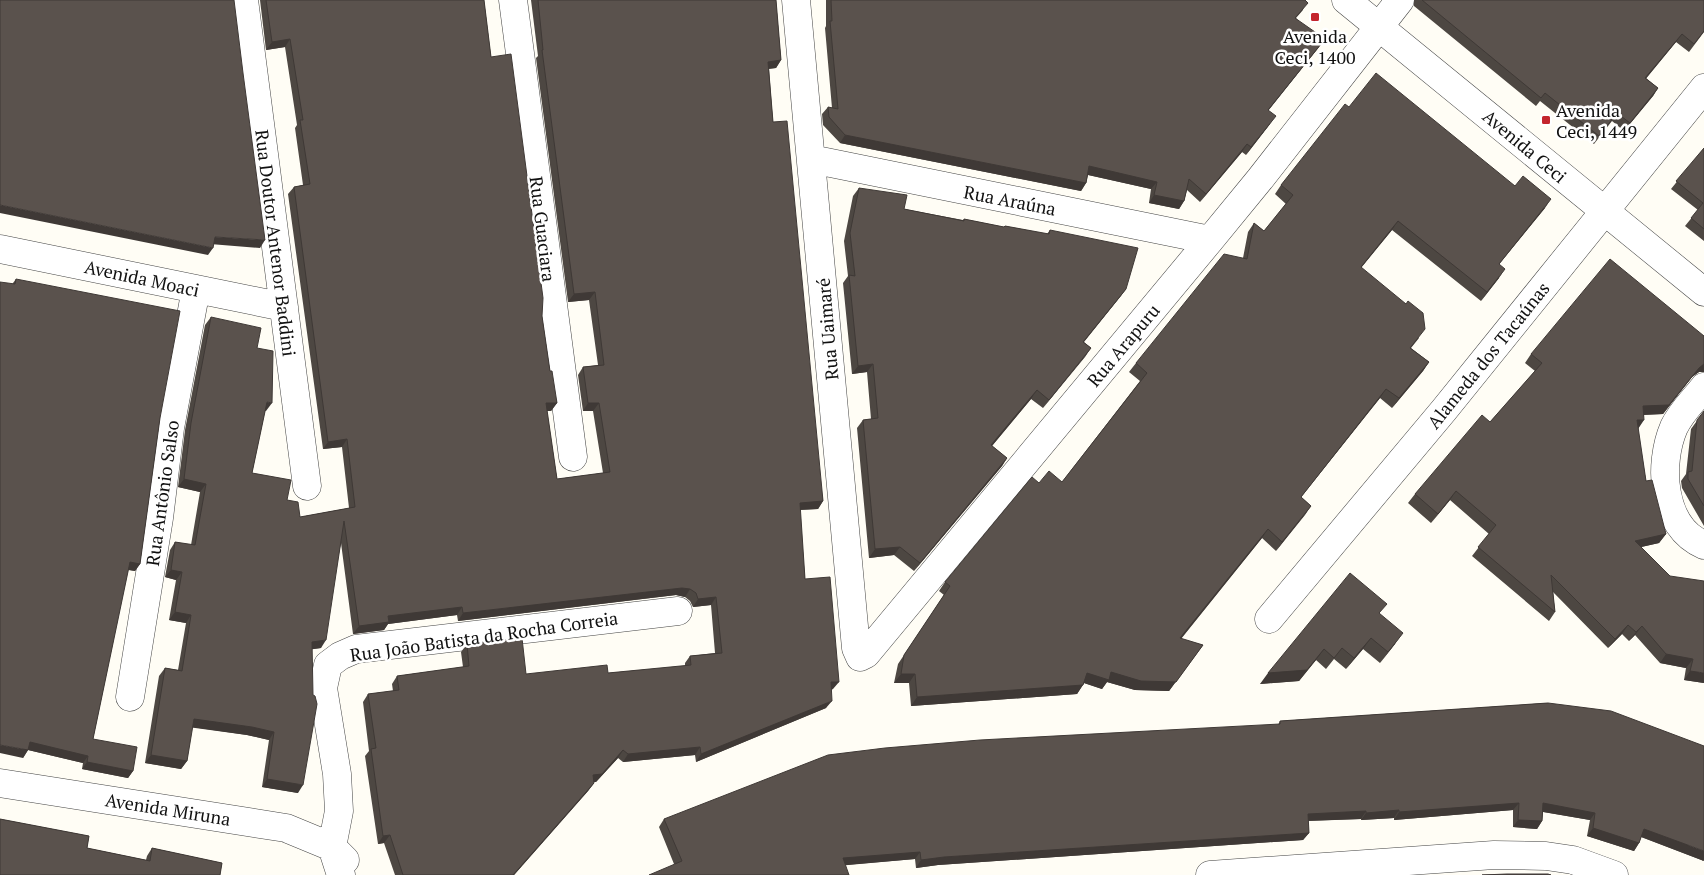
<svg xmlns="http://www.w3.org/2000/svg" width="1704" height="875" font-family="'PT Serif',serif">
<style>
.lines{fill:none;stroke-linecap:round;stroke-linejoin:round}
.minor-casing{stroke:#444;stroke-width:29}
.minor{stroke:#fff;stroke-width:28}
.wall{fill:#4d4742}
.shaded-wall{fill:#3f3936}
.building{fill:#5a524d;stroke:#3f3936}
.poi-dot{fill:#c4262e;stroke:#fff;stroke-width:2}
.labels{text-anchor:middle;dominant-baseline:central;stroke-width:5;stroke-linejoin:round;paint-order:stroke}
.poi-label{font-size:18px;fill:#111;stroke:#fff}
.street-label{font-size:18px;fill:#111;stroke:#fff}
</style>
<rect width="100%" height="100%" fill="#fffdf5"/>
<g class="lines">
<defs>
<path id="minor" d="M244 0 307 486
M513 0 573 457
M796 0 856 648 860 657 866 654 1210 240 1260 179 1400 0
M1346 0 1704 292
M811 159 1210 240
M0 249 284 307
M1704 387C1694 400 1681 412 1674 427 1658 464 1661 527 1704 545
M1269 619 1444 410 1704 88
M130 697 159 518 170 428 196 289
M0 783 286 828 332 847 345 860
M341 875 332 847 339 811 337 774 323 688 328 665 340 656 356 649 678 611
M1210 875 1494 855 1546 856 1573 860 1614 875"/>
</defs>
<!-- minor casing -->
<use href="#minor" class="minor-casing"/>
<!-- minor -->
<use href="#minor" class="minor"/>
</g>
<!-- wall -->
<path class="wall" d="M260 0H484L491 57 542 316 550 371 557 403 551 411H547L557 479 603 473 593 411H583L578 375 583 367 598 365 589 300 568 302 536 58 538 56 531 0H776L781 60 776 68 769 69 773 122 823 501 818 509 800 510 805 579 833 689 831 690 826 708 696 762 695 755 623 762 618 758 596 782H593L594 783 588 791 514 875H395L384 843 378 844 365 756 369 751 363 702 368 694 393 691 392 684 397 676 463 667 461 652 467 644 526 674 608 673 685 666V663L690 656 715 653 711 605 693 607 690 601 685 597 676 595 458 621 457 615 388 624 384 630 353 634 341 543 321 648 312 649 298 793 262 787 269 740 247 735 192 727 187 761 181 769 145 763 159 676 165 668 178 670 186 623 169 620 176 580 165 577 170 550 175 542 191 545 200 492 178 487 185 430 205 325 211 317 257 348 266 411H265L252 473 287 500 300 517 349 508 342 447 323 449 288 194 294 187 303 185 295 128 297 125 285 47 266 50Z
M826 0H1305L1303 10 1296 18 1319 47 1268 111 1270 124 1246 155 1242 152 1200 202 1187 190 1184 201 1179 209 1149 203 1151 189 1088 175 1086 183 1081 191 840 143 823 125 822 114 828 107 832 108 825 28 826 26Z
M1414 0H1704V32L1689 52 1676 42 1646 78 1658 88 1653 96 1624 131 1612 121 1594 144 1540 101 1536 106 1414 6Z
M1349 107 1515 186 1545 208 1499 264V278L1481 301 1392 230 1361 268 1419 338 1411 348 1429 362 1423 371 1392 408 1380 398 1301 497 1311 506 1276 551 1262 538 1181 639 1203 645 1169 691 1135 690 1107 682 1102 689 1084 683 1077 694 911 706 909 683H894L898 664 944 595 939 591 945 582 1039 483 1062 482 1140 381 1129 372 1136 363 1243 258 1248 232 1254 223 1264 231 1286 204 1275 194 1281 185Z
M1704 148V241L1685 226 1698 210 1671 189Z
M859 188 904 209 963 220 964 219 1004 227 1005 226 1047 234 1050 230 1126 289 1120 297 1084 342 1091 348 1043 408 1031 399 992 446 1007 458 1002 466 914 571 894 555 869 558 857 428 863 420 871 419 867 372 852 374 843 283 848 276 844 241 853 196Z
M16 279 160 418 140 564 135 571 128 570 93 739 133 771 128 778 82 769 83 763 28 750 23 758 13 283Z
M1704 336V372H1699L1692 377 1663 414 1644 415 1638 429 1646 481 1666 534 1659 543 1641 547 1704 683 1684 680 1686 668 1660 663 1635 635 1629 641 1622 634 1608 648 1553 592 1555 612 1549 621 1472 556 1489 534 1450 500 1431 523 1408 503 1415 494 1490 422 1535 371 1525 363 1531 354Z
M1704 411V526L1682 488 1681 481 1686 474 1691 429Z
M1380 614 1395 644 1380 663 1363 649 1346 669 1334 659 1326 669 1316 660 1299 681 1260 684Z
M1548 703 1704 861 1641 837 1639 843 1634 851 1587 836 1590 820 1543 812 1542 821 1537 829 1513 827V810L1394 820V818L1361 820V819L1308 821 1309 833 1303 840 938 865 916 868 915 859 845 865 674 864 659 827 664 819 1278 725 1280 721Z
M0 819 89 836 87 848 146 860 147 856 152 848 222 863 220 875H0Z"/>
<!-- shaded-wall -->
<path class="shaded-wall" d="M1682 34 1676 42 1640 86 1645 78Z
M290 39 285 47 266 50 272 42Z
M1325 39 1319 47 1262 118 1268 110Z
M781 60 776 68 763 69 768 62Z
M1658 88 1653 96 1624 131 1630 123Z
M1276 116 1270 124 1246 155 1251 147Z
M845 135 1086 183 1081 191 840 143Z
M1247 144 1242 152 1200 202 1206 194Z
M1089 166 1157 182 1151 189 1084 174Z
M1154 195 1184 201 1179 209 1149 203Z
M1551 199 1545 208 1492 273 1499 264Z
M0 205 213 248 208 255 0 213Z
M1398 221 1392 230 1354 276 1361 267Z
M215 237 265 240 260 248 210 244Z
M1505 269 1499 278 1481 301 1487 292Z
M1126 289 1120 297 1077 350 1083 342Z
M595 292 589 300 568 302 574 294Z
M1091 348 1085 357 1043 408 1049 400Z
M1429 362 1423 371 1392 408 1399 398Z
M873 364 867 372 852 374 858 366Z
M1704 364V372H1699L1692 377 1663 414 1637 415 1643 406Z
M1386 389 1380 398 1294 506 1301 497Z
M1037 390 1031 399 986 453 991 445Z
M267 402 272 403 266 411 261 410Z
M546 403H557L551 411H541Z
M588 403H599L593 411H583Z
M1637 420H1644L1638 429Z
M347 439 342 447 323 449 328 442Z
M1007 458 1002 466 914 571 920 563Z
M184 479 206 484 200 492 178 487Z
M1456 491 1450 500 1431 523 1438 514Z
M823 501 818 509 794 510 800 503Z
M1311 506 1305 515 1276 551 1282 542Z
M1268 529 1262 538 1174 647 1180 638Z
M1666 534 1659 543 1628 550 1635 541Z
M900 547 894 555 869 558 875 549Z
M130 562 140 564 135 571 125 569Z
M171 570 182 572 176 580 165 577Z
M682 588 690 589 685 597 676 595 458 621 463 613Z
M716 597 711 605 693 607 698 599Z
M462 607 457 615 388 624 384 630 353 634 359 626 388 616Z
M175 612 191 615 186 623 169 620Z
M1628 625 1622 634 1608 648 1615 639Z
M1642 626 1635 635 1629 641 1636 632Z
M1403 633 1395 644 1380 663 1388 652Z
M1371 638 1363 649 1346 669 1354 658Z
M326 640 321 648 307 650 312 642Z
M1203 645 1169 691 1135 690 1107 682 1102 689 1081 682 1087 673 1111 672Z
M1324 649 1316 660 1299 681 1260 684 1268 673Z
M1666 654 1693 659 1686 668 1660 663Z
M1690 671 1704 673V683L1684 680Z
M901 674H915L909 683H894Z
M831 682H839L833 689 825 690Z
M1083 685 1077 694 911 706 917 697Z
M832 701 826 708 696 762 701 754Z
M194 719 252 727 274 732 269 740 247 735 188 727Z
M30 742 88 756 83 763 24 749Z
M0 745 28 750 23 758 0 753Z
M700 747 695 755 623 762 628 754Z
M623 750 618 758 596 782H587L593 775Z
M151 755 187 761 181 769 145 763Z
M87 762 133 771 128 778 82 769Z
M267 779 303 785 298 793 262 787Z
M594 783 588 791 514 875H513Z
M1519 803 1513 810 1394 820 1399 812Z
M1543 803 1595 813 1590 820 1538 811Z
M1399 810 1394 818 1361 820 1366 813Z
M1366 811 1361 819 1302 821 1308 814Z
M1518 820 1542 821 1537 829 1513 827Z
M1593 828 1639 843 1634 851 1587 836Z
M1644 829 1704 851V861L1639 836Z
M1309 833 1303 840 938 865 916 868 921 860 944 857Z
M390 835 384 843 378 844 383 836Z
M920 852 915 859 837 866 843 858Z"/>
<!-- building -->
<path class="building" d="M0 0H234L243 73 265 240 215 237 213 248 0 205Z
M266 0H484L491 57 511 54 543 298 542 316 550 371H552L557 403H546L557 479 610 472 599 403H588L583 367 604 365 595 292 574 294 542 50H543L538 0H776L781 60 768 62 773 122 787 121 823 501 800 503 805 579 830 577 839 682H831L832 701 701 754 700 747 628 754 623 750 602 774 593 775 594 783 513 875H403L390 835 383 836 371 749 376 748 368 694 399 690 397 676 469 666 467 644 522 638 526 674 607 665 608 673 691 665 690 656 722 653 716 597 698 599 696 593 690 589 682 588 463 613 462 607 388 616 389 622 359 626 344 521 326 640 312 642 313 695 315 696 317 704 303 785 267 779 274 732 252 727 194 719 187 761 151 755 165 668 182 671 191 615 175 612 182 572 171 570 175 542 195 545 206 484 184 479 191 423 211 317 261 328 257 348 273 351 272 403 267 402 252 473 291 480 287 500 298 502 300 517 355 507 347 439 328 442 294 187 310 184 300 120H303L290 39 272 42Z
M831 0H1305L1308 3 1295 18 1325 39 1268 110 1276 116 1251 147 1247 144 1206 194 1189 179 1184 201 1154 195 1157 182 1089 166 1086 183 845 135 829 117 828 107 838 109 830 21H832Z
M1422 0H1704V31L1694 44 1682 34 1645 78 1658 88 1630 123 1617 113 1599 136 1545 93 1541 98Z
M1376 73 1515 186 1523 176 1551 199 1499 264 1505 269 1487 292 1398 221 1361 267 1406 304 1408 301 1423 313 1425 329 1410 348 1429 362 1399 398 1386 389 1301 497 1311 506 1282 542 1268 529 1180 638 1203 645 1176 682 1141 681 1111 672 1109 680 1087 673 1083 685 917 697 915 674H901L904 655 950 586 945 582 1032 477 1039 483 1049 471 1062 482 1147 373 1136 363 1224 254 1247 259 1254 223 1264 231 1293 195 1281 185 1345 104 1349 107Z
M1704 148V229L1691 218 1703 203 1676 181Z
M859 188 907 195 904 209 964 221V219L1004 227 1005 226 1049 234 1050 230 1138 248 1126 289 1083 342 1091 348 1049 400 1037 390 991 445 1007 458 920 563 900 547 875 549 863 420 878 418 873 364 858 366 849 275 855 276 850 233Z
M1610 259 1704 336V364L1699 368 1669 405 1643 406 1644 420H1637L1646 481 1652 480 1666 534 1635 541 1670 576 1704 581V673L1690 671 1693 659 1666 654 1642 626 1636 632 1628 625 1615 639 1551 575 1555 612 1478 547 1496 525 1456 491 1438 514 1415 494 1482 415 1490 422 1542 363 1531 354Z
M16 279 180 311 160 418 140 564 130 562 93 739 137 747 133 771 87 762 88 756 30 742 28 750 0 745V282L15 284Z
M1704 411V506L1688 479V472L1692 471 1697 420Z
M1350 573 1387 604 1379 613 1403 633 1388 652 1371 638 1354 658 1342 648 1334 658 1324 649 1307 670 1268 673Z
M1548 703 1611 711 1704 746V851L1644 829 1639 843 1593 828 1595 813 1543 803 1542 821 1518 820 1519 803 1399 812V810L1366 813V811L1308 814 1309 833 944 857 921 860 920 852 843 858 849 875H649L682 861 664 819 828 755 885 748 980 740 1280 724V721Z
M0 819 89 836 87 848 150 861 152 848 222 863 220 875H0Z
M1507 874H1548L1551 875H1482Z"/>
<!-- markers -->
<g class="poi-dot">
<rect x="1310" y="12" width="10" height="10" rx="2.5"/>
<rect x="1541" y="115" width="10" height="10" rx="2.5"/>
</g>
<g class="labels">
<!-- poi labels -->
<g class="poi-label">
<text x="1315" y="36">Avenida<tspan x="1315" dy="21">Ceci, 1400</tspan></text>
<text x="1556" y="110" text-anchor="start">Avenida<tspan x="1556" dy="21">Ceci, 1449</tspan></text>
</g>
<!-- street labels -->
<g class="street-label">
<text transform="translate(1525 146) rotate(40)">Avenida Ceci</text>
<text transform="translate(1010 200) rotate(11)">Rua Araúna</text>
<text transform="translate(543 229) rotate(83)">Rua Guaciara</text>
<text transform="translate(276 243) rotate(83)">Rua Doutor Antenor Baddini</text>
<text transform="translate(142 278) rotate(12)">Avenida Moaci</text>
<text transform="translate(827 329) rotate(-95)">Rua Uaimaré</text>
<text transform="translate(1123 345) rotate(-50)">Rua Arapuru</text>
<text transform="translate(1488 355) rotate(-51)">Alameda dos Tacaúnas</text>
<text transform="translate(162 493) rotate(-82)">Rua Antônio Salso</text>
<text transform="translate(484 636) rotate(-8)">Rua João Batista da Rocha Correia</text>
<text transform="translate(168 809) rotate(9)">Avenida Miruna</text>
</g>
</g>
</svg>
